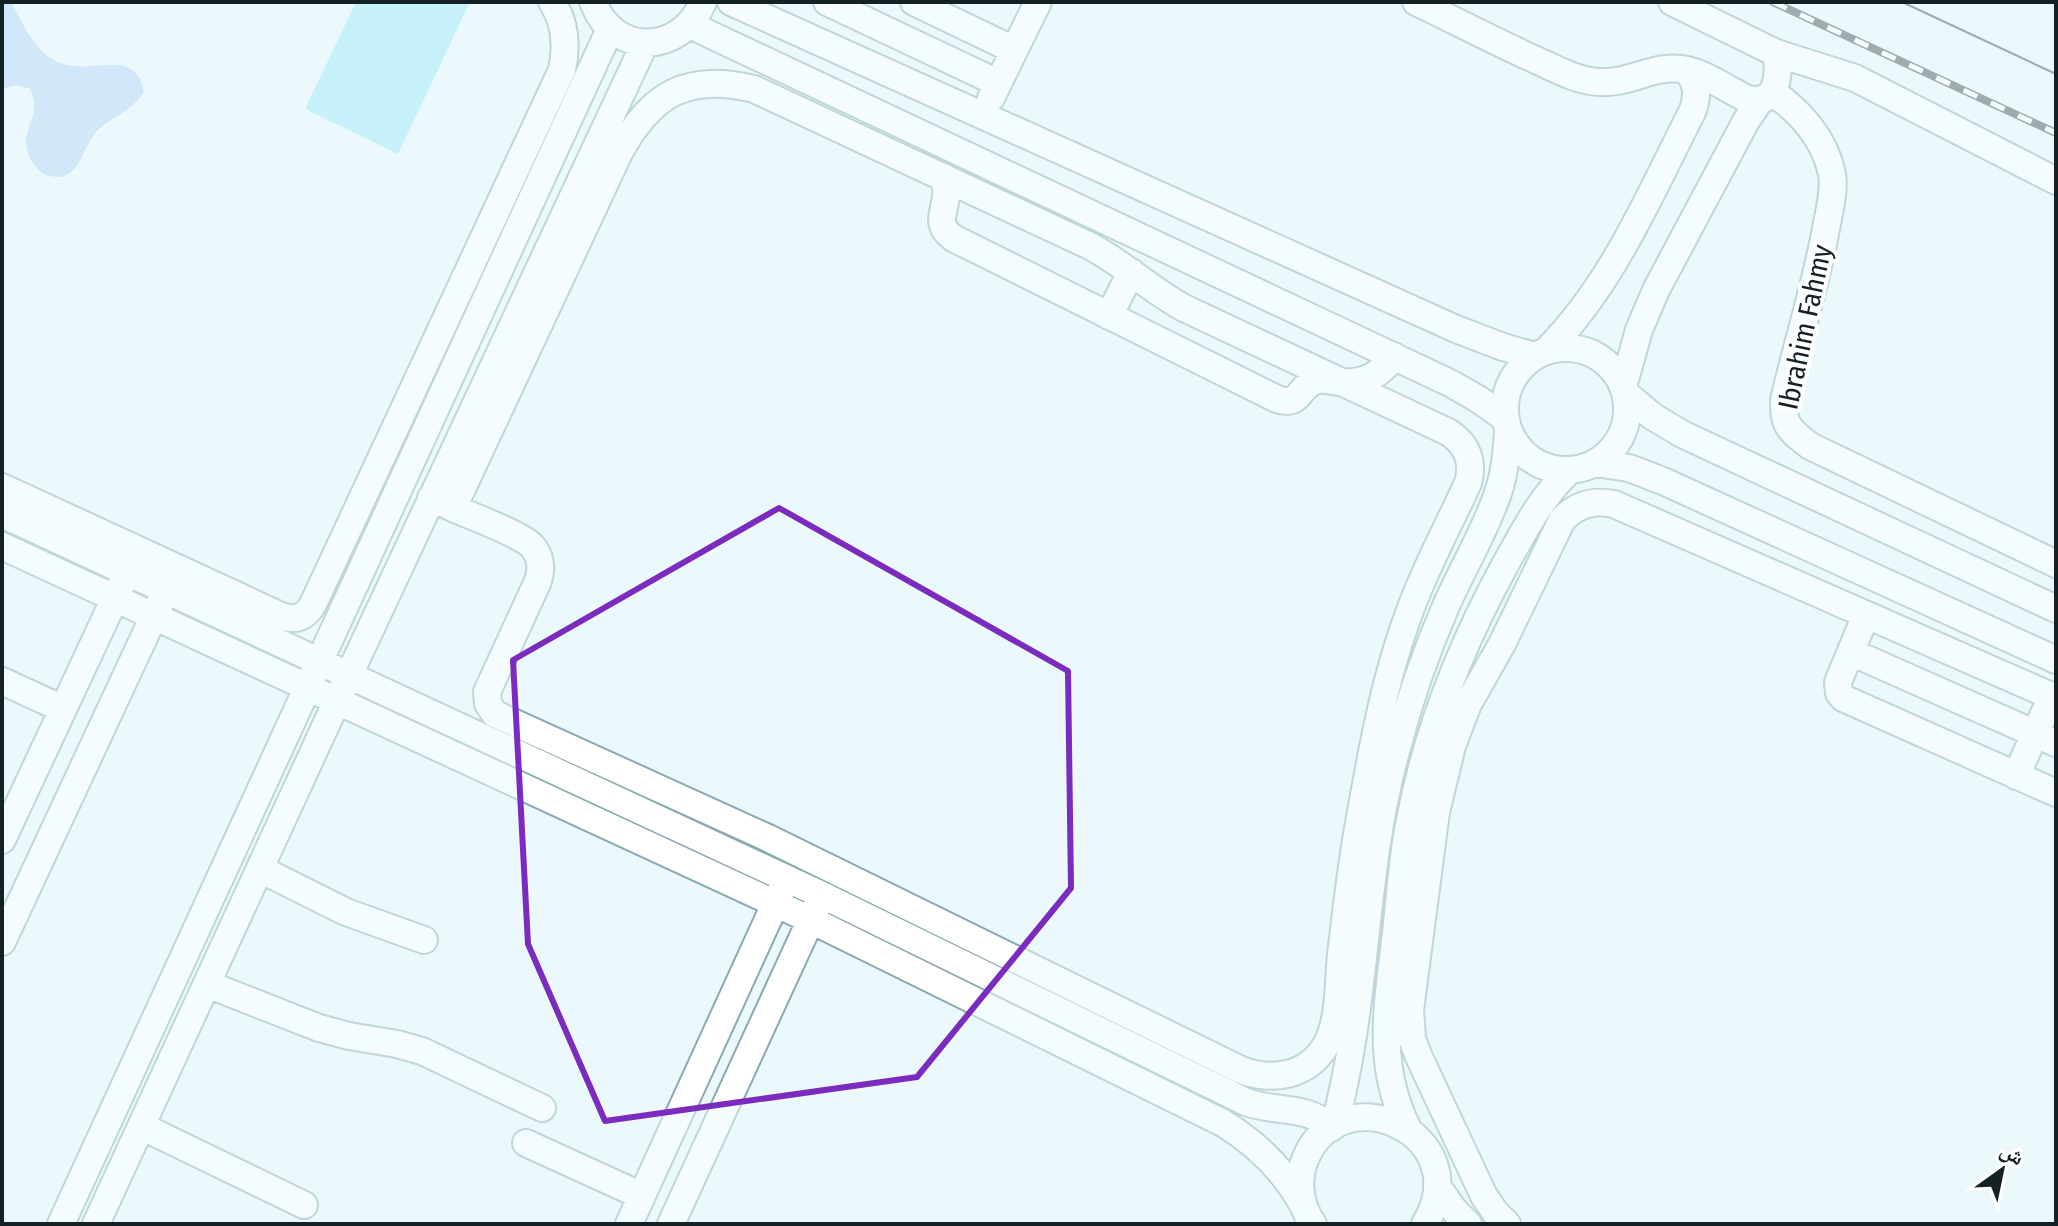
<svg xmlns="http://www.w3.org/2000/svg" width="2058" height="1226" font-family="'Fira Sans Condensed','Noto Naskh Arabic',sans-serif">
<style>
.green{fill:#98e6f8}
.water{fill:#b4d1fb}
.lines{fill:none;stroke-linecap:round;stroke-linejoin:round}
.minor-casing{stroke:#8aaab2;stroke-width:30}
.minor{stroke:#fff;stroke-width:26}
.tram{stroke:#404d50;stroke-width:2}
.rail-casing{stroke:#404d50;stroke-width:8}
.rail{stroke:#fff;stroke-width:5;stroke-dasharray:15;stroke-linecap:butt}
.marked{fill:none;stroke:#7b2cbf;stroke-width:6;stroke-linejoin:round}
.labels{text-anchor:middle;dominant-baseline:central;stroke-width:8;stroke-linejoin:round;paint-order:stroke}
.street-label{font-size:28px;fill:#152225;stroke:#fff}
</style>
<rect width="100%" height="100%" fill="#ecf9fc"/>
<!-- green -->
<path class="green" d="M356 2H470L398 154 305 109Z"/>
<!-- water -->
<path class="water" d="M2 2H11C25 26 33 52 61 63 91 76 135 45 144 92 128 115 113 115 96 132 81 149 79 188 44 174 35 169 29 159 27 149 22 125 43 116 30 89 21 85 11 84 2 90Z"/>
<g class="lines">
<defs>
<path id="minor" d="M593 2C614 57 681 55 703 2
M731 2 1456 329 1503 347 1535 356
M827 2 998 83
M914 2 1014 50
M1416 2C1456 21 1496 42 1536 60 1556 69 1577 81 1599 82 1631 84 1651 65 1682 69 1701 72 1716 82 1732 91 1737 93 1743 98 1749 99 1778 107 1780 72 1776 53L1672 2
M690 25 1450 383 1478 399 1505 418
M1776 53 1855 78 2056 181
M1772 92C1800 111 1825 139 1832 174 1835 193 1828 215 1825 234 1814 290 1797 345 1784 400 1783 427 1790 430 1810 446L2056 564
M991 98 1038 2
M943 177C945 183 947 190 946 196 944 215 935 224 953 238L1277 399C1300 407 1298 388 1314 381 1322 378 1331 381 1339 382 1363 384 1380 376 1394 356
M1109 316 1131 272
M1505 409a61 61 0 1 1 122 0a61 61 0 1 1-122 0Z
M1546 351C1613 284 1650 194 1693 110 1698 95 1697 84 1688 71
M1623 387 1639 330 1656 290 1746 121 1761 99
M1625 393 1652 416 1682 434 2056 609
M1595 463 1629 468 1663 481 2056 660
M2 487 279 615C295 622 307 617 314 602L562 70C567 46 566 23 552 2
M431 498 453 508 619 153C650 95 687 72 754 89L1090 246C1124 264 1151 290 1184 308L1448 432C1467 444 1474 461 1468 483 1448 527 1424 570 1408 616 1384 681 1371 755 1359 823 1351 867 1346 911 1341 955 1338 982 1340 1021 1326 1045 1308 1076 1273 1082 1241 1070L768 838 495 714 488 704 487 692 538 581C542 569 541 555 531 545 518 533 471 516 453 508
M2 514 822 895 1246 1102C1275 1113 1307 1104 1331 1128
M2 546 811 920 1223 1123C1257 1144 1284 1170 1303 1205
M1866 615 1838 682 1839 693 1843 698 2056 793
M1851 652 2056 743
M2 681 63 709
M2016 776 2052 696
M2 840 122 583
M260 869 346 912 424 940
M2 942 161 601
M207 984 319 1028 349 1036 397 1044 422 1051 542 1108
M141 1126 304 1205
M1334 1126C1368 1005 1362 877 1395 755 1408 704 1425 654 1446 606 1463 567 1486 530 1499 490 1505 471 1507 450 1508 430
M1408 1129C1375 1064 1388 1003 1396 933 1400 897 1402 861 1409 825 1426 733 1460 647 1505 565 1524 531 1541 497 1570 470
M526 1143 642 1196
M1437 1186 1454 1210 1468 1224
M61 1224 610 29
M96 1224 349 675 645 43
M629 1224 782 889
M671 1224 818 904
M1313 1224C1301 1207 1297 1185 1303 1165 1335 1069 1480 1133 1425 1224
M1507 1224 1495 1212 1484 1196 1419 1057 1412 1039 1410 1010 1436 812 1452 746 1468 704 1502 644 1562 520C1577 504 1593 500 1614 504L2056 698"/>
</defs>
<!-- minor casing -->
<use href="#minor" class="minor-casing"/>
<!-- minor -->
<use href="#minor" class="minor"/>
<!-- tram -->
<path class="tram" d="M1902 2 2056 74"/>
<defs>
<path id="rail" d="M1773 2 2056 133"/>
</defs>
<!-- rail casing -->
<use href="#rail" class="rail-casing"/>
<!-- rail -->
<use href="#rail" class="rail"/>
</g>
<!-- marked area -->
<path d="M0 0H2058V1226H0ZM779 508 1068 671 1071 888 917 1077 605 1121 528 944 513 660Z" fill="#ecf9fc" fill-opacity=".55" fill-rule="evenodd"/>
<path class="marked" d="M779 508 1068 671 1071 888 917 1077 605 1121 528 944 513 660Z"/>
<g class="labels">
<!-- street labels -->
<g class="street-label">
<text transform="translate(1805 327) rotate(-78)">Ibrahim Fahmy</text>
</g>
</g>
<!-- border -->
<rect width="2058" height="1226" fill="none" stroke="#152225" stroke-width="8"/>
<!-- north arrow -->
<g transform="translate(2002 1170) rotate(33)" stroke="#ffffff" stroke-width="6" paint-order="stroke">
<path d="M0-6L14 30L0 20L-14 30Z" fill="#152225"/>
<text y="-12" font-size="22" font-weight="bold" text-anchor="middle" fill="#152225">ش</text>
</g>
</svg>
